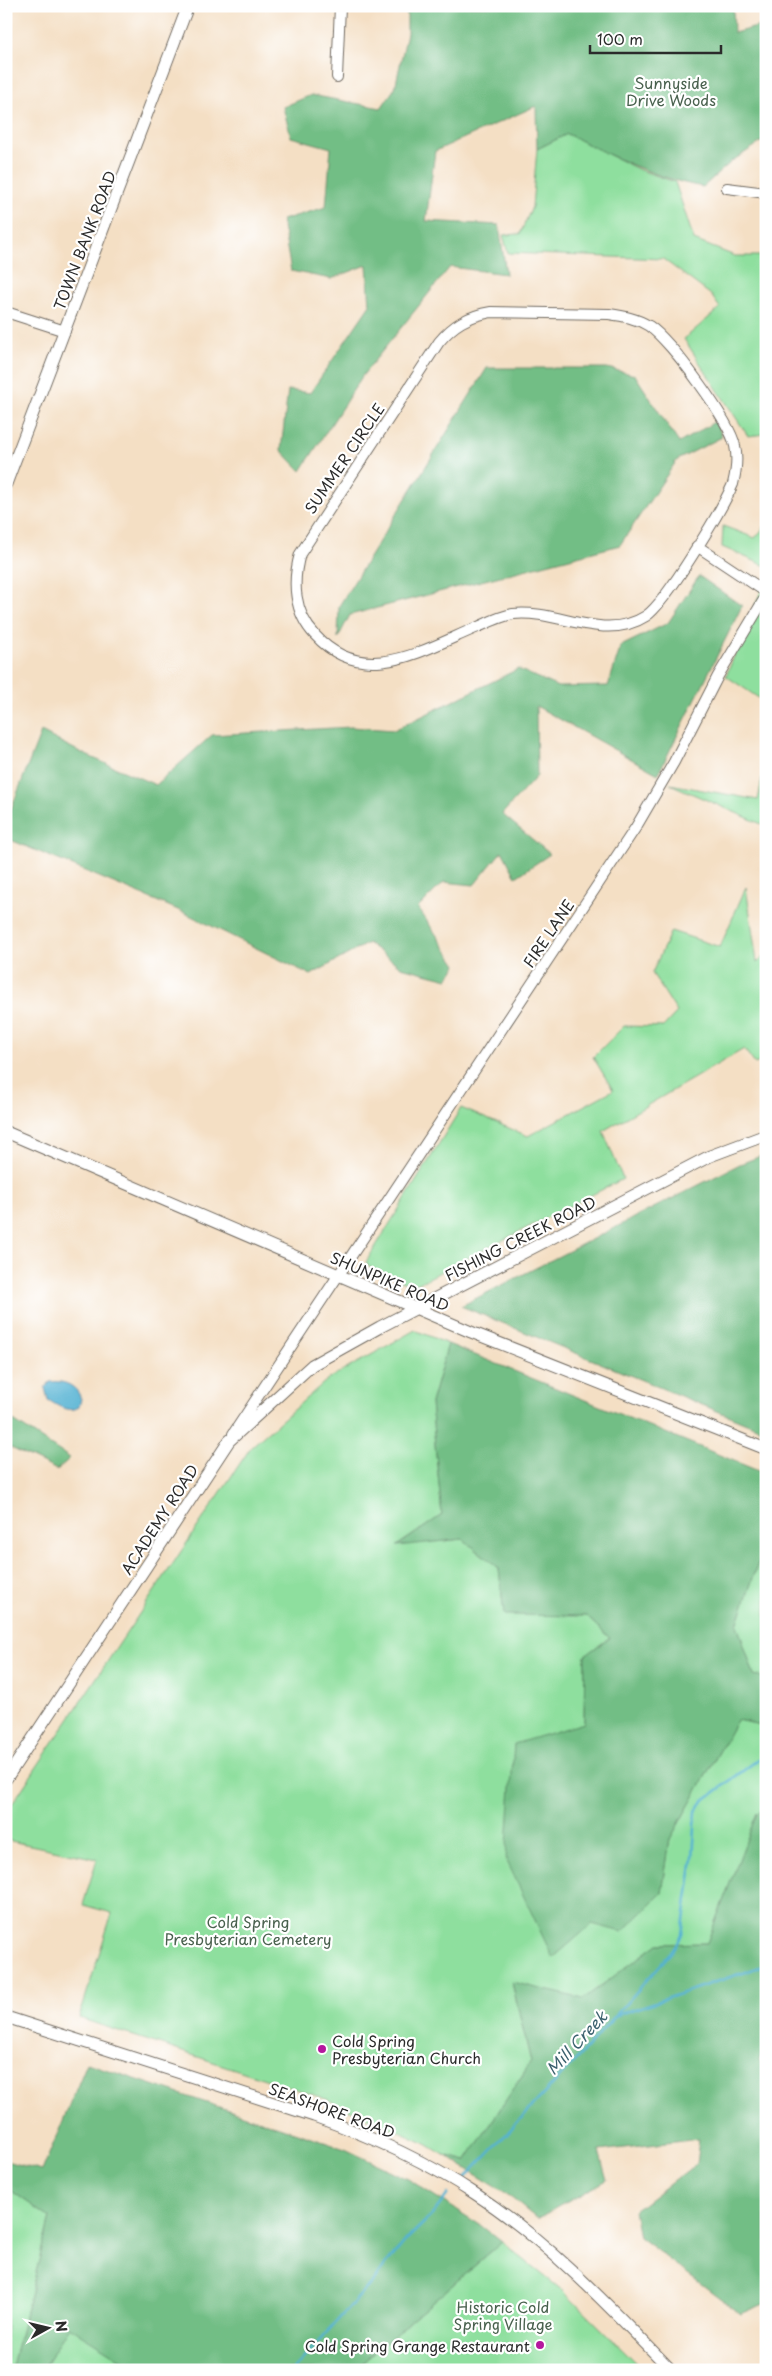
<svg xmlns="http://www.w3.org/2000/svg" width="772" height="2376" font-family="'Playpen Sans',sans-serif">
<style>
.green{fill:#8edf9e;stroke:#5c8564}
.forest{fill:#72be85;stroke:#4e7458}
.water{fill:#54b2d3;stroke:#406e7f}
.lines{fill:none;stroke-linecap:round;stroke-linejoin:round}
.stream{stroke:#54b2d3;stroke-width:2.5}
.minor-casing{stroke:#716a61;stroke-width:12}
.tertiary-casing{stroke:#716a61;stroke-width:13}
.minor{stroke:#fff;stroke-width:10}
.tertiary{stroke:#fff;stroke-width:11}
.poi-dot{fill:#b5179e;stroke:#fff;stroke-width:2}
.labels{text-anchor:middle;dominant-baseline:central;stroke-width:4.5;stroke-linejoin:round;paint-order:stroke}
.park-label{font-size:15px;fill:#49614e;stroke:#fff}
.street-label{font-size:15px;fill:#2b2b2b;stroke:#fff}
.poi-label{font-size:15px;fill:#2b2b2b;stroke:#fff;text-anchor:start}
.water-label{font-size:16px;font-style:italic;fill:#3b616e;stroke:#fff}
</style>
<rect width="100%" height="100%" fill="#fff"/>
<filter id="ink" filterUnits="userSpaceOnUse"><feTurbulence type="fractalNoise" baseFrequency=".02" numOctaves="2"/><feDisplacementMap in="SourceGraphic" scale="10" xChannelSelector="R" yChannelSelector="G"/><feConvolveMatrix kernelMatrix="1 2 1 2 8 2 1 2 1" color-interpolation-filters="sRGB"/></filter>
<filter id="wash" filterUnits="userSpaceOnUse"><feTurbulence type="fractalNoise" baseFrequency=".0096" numOctaves="4" result="noise"/><feDisplacementMap in="SourceGraphic" scale="20" xChannelSelector="R" yChannelSelector="G"/><feGaussianBlur stdDeviation="1.12" result="paint"/><feColorMatrix in="noise" values="0 0 0 0 0 0 0 0 0 0 0 0 0 0 0 0 0 1.4 0 .05"/><feComposite in="paint" operator="in"/></filter>
<g filter="url(#wash)">
<rect width="100%" height="100%" fill="#f4dfc4"/>
<!-- green -->
<path class="green" d="M567 134 640 170 675 182 694 240 735 256H766V434L748 436 684 339 720 308 711 295 663 259 508 253 503 235 520 234 532 207 537 149Z
M766 525V566L722 547 723 526 755 538Z
M766 579V703L726 676Z
M766 757V826L670 784 758 800Z
M746 887 757 962 766 955V1059L755 1064 744 1049 603 1131 623 1179 413 1286 369 1267 366 1262 461 1108 528 1136 613 1090 593 1057 624 1026 663 1027 677 1012 652 973 671 931 720 947Z
M415 1330 448 1344 431 1403 442 1515 398 1545 463 1539 499 1568 504 1614 586 1616 610 1638 585 1655 584 1723 554 1957 592 1923 662 1893 670 1839 737 1720 766 1726V1810L757 1813 707 1943 658 1944 583 1999 512 1983 531 2062 466 2161 444 2155 426 2144 326 2099 79 2018 112 1913 83 1905 97 1859 6 1840V1813L251 1447 327 1380Z
M766 1558V1678L754 1675 737 1625 758 1563Z
M6 2187 50 2218 11 2370H6Z
M502 2242 563 2291 643 2370H354Z
M69 2326 134 2367 132 2370H42Z"/>
<!-- forest -->
<path class="forest" d="M407 6H733L734 33 764 25 766 32V139L732 161 703 187C654 178 612 156 567 134L537 149 536 106 435 151 426 221 499 225 506 274 450 267 363 375 301 471 281 450 288 390 310 393 370 305 367 265 331 279 291 271 282 220 326 207 331 148 291 137 283 107 311 95 381 108 395 88 407 33Z
M487 368H607L635 375 679 443 716 421 722 437 677 460 620 545 350 615 338 638 339 606Z
M699 576 742 606 658 774 536 706 537 776 502 814 550 854 516 877 502 851 474 885 444 882 418 908 457 965 448 979 401 967 368 943 311 975 183 912 6 838V822L41 732 86 755 156 785 212 735 351 727 394 730 518 669 558 687 608 686 621 646 668 623Z
M766 1154V1431L461 1306 740 1164Z
M448 1344 766 1474V1558L758 1563 737 1625 754 1675 766 1678V1726L737 1720 670 1839 662 1893 622 1932 592 1924 553 1958 506 1859 514 1744 584 1723 585 1655 610 1638 586 1616 504 1615 499 1568 463 1539 397 1546 442 1515 431 1403Z
M6 1416 70 1458 57 1470 11 1448H6Z
M766 1810V2048L759 2060 766 2067V2303L741 2314 639 2237 634 2211 696 2164 699 2139 599 2151 607 2180 537 2219 503 2191 444 2155 466 2161 531 2062 512 1982 583 1999 658 1944 707 1943 757 1813Z
M87 2063 345 2149 408 2179 480 2225 502 2242 354 2370H132L134 2367 69 2327 42 2370H11L50 2218 6 2187V2161L42 2171Z"/>
<!-- water -->
<path class="water" d="M50 1382C63 1380 77 1385 81 1399L79 1407C68 1414 57 1405 48 1400L45 1388Z"/>
<g class="lines">
<!-- stream -->
<path class="stream" d="M617 2015 766 1965
M465 2178 585 2050 676 1947 682 1934 693 1858 696 1811 703 1801 756 1761 766 1756
M293 2370 373 2281 406 2240 433 2214 448 2194"/>
</g>
</g>
<g filter="url(#ink)">
<g class="lines">
<defs>
<path id="minor" d="M337 77 340 6
M727 188 766 193
M6 312 65 331
M491 312 609 314C623 316 636 318 649 326 671 341 730 421 735 446 738 459 736 472 733 484 722 509 666 603 646 616 604 643 558 609 513 614 501 616 489 622 478 627 424 649 364 689 315 635 294 613 292 582 300 554L439 342C453 325 468 316 491 312Z
M697 546 766 592
M233 1434 636 827 674 762 718 676 766 596"/>
<path id="tertiary" d="M6 484 188 6
M6 1132 471 1332 766 1449
M6 1779 229 1441 312 1365 380 1327 710 1156 766 1135
M6 2017 314 2116C370 2136 424 2160 474 2193 548 2241 610 2307 671 2370"/>
</defs>
<!-- minor casing -->
<use href="#minor" class="minor-casing"/>
<!-- tertiary casing -->
<use href="#tertiary" class="tertiary-casing"/>
<!-- minor -->
<use href="#minor" class="minor"/>
<!-- tertiary -->
<use href="#tertiary" class="tertiary"/>
</g>
</g>
<!-- markers -->
<g class="poi-dot">
<circle cx="322" cy="2049" r="5"/>
<circle cx="540" cy="2345" r="5"/>
</g>
<g class="labels">
<!-- park labels -->
<g class="park-label">
<text x="671" y="82">Sunnyside<tspan x="671" dy="17">Drive Woods</tspan></text>
<text x="248" y="1921">Cold Spring<tspan x="248" dy="17">Presbyterian Cemetery</tspan></text>
<text x="503" y="2306">Historic Cold<tspan x="503" dy="17">Spring Village</tspan></text>
</g>
<!-- street labels -->
<g class="street-label">
<text transform="translate(84 240) rotate(-69)">TOWN BANK ROAD</text>
<text transform="translate(344 458) rotate(-56)">SUMMER CIRCLE</text>
<text transform="translate(548 933) rotate(-56)">FIRE LANE</text>
<text transform="translate(520 1238) rotate(-27)">FISHING CREEK ROAD</text>
<text transform="translate(390 1281) rotate(23)">SHUNPIKE ROAD</text>
<text transform="translate(159 1519) rotate(-57)">ACADEMY ROAD</text>
<text transform="translate(332 2110) rotate(20)">SEASHORE ROAD</text>
</g>
<!-- poi labels -->
<g class="poi-label">
<text x="332" y="2040">Cold Spring<tspan x="332" dy="17">Presbyterian Church</tspan></text>
<text x="530" y="2345" text-anchor="end">Cold Spring Grange Restaurant</text>
</g>
<!-- water labels -->
<g class="water-label">
<text transform="translate(576 2042) rotate(-47)">Mill Creek</text>
</g>
</g>
<!-- margin -->
<rect width="772" height="2376" fill="none" stroke="#fff" stroke-width="25"/>
<!-- north arrow -->
<g transform="translate(48 2328) rotate(82)" stroke="#ffffff" stroke-width="4" paint-order="stroke">
<path d="M0-4L9 19L0 12L-9 19Z" fill="#2b2b2b"/>
<text y="-8" font-size="14" font-weight="bold" text-anchor="middle" fill="#2b2b2b">N</text>
</g>
<!-- scale -->
<path d="M590 45v8h131v-8" fill="none" stroke="#2b2b2b" stroke-width="2.5"/>
<text x="597" y="45" font-size="15" fill="#2b2b2b" stroke="#ffffff" stroke-width="4" paint-order="stroke">100 m</text>
</svg>
